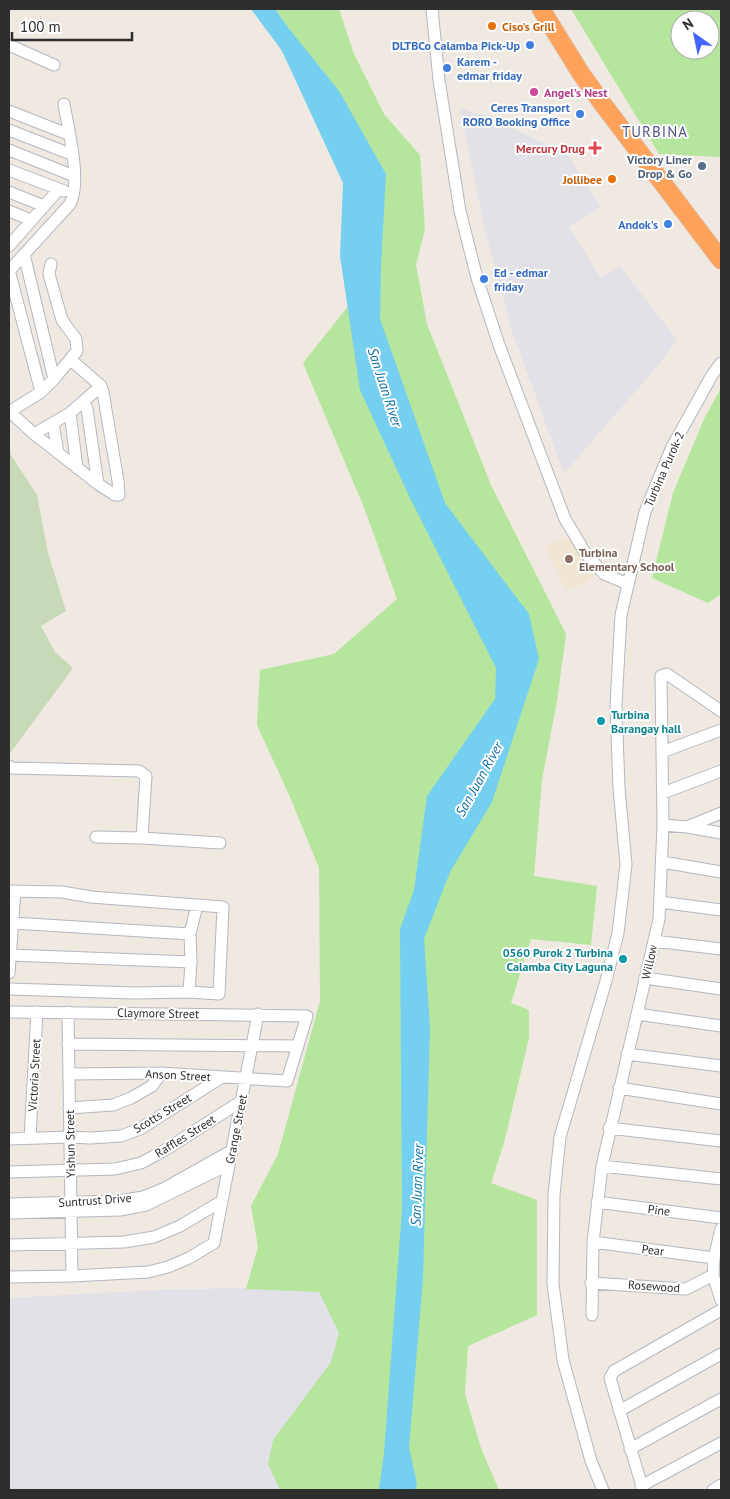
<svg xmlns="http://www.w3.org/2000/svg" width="730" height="1499" font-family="'PT Sans',sans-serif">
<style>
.industrial{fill:#e3e1e8}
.education{fill:#f0e6d1}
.green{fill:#b6e59e;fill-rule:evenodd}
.cemetery{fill:#c8d9b8}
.water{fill:#75cff0}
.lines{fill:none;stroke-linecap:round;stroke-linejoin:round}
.minor-casing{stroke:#b4b7c1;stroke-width:13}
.highway-casing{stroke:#c9c9c9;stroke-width:19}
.minor{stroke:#fff;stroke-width:11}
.highway{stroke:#ffa35c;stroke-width:18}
.food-dot{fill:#e8710a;stroke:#fff;stroke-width:2}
.shop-dot{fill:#3f7fe0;stroke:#fff;stroke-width:2}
.hotel-dot{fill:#d1479c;stroke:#fff;stroke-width:2}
.health-dot{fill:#e0444e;stroke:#fff;stroke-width:2}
.service-dot{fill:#5c6f8a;stroke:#fff;stroke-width:2}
.education-dot{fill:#8d6e63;stroke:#fff;stroke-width:2}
.culture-dot{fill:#0f9aa8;stroke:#fff;stroke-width:2}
.labels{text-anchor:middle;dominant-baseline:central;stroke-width:4;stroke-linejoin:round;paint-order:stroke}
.food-label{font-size:12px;font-weight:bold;fill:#c56008;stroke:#fff;text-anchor:start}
.shop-label{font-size:12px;font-weight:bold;fill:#366cbe;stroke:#fff;text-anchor:end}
.hotel-label{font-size:12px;font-weight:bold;fill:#b23c85;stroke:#fff;text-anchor:start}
.health-label{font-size:12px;font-weight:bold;fill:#be3a42;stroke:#fff;text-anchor:end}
.service-label{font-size:12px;font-weight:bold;fill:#4e5e75;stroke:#fff;text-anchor:end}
.street-label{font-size:12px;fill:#2e2e2e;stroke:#fff}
.education-label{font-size:12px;font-weight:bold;fill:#785e54;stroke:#fff;text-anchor:start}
.culture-label{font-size:12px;font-weight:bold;fill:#0d838f;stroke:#fff;text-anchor:start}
.water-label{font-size:14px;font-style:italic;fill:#0d6fa3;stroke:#fff}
.quarter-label{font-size:15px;letter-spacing:1px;fill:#4d5680;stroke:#fff}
</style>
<rect width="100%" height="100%" fill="#efe9e1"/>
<!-- industrial -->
<path class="industrial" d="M460 108 476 114H482L567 154 601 207 569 227 601 278 620 266 677 340 660 363 564 474 512 331 485 231Z
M355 1285 437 1490H9V1298L156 1290Z"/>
<!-- education -->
<path class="education" d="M571 536 597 572 586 583 565 590 545 546Z"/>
<!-- green -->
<path class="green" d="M275 9H339L354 54 384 114 420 155 425 229 416 265 427 324 491 485 566 634 557 701 542 780 534 876 597 886 591 945 531 939 511 1003 529 1010V1038L504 1143 491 1183 537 1200V1315L468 1346 465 1394 481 1448 499 1490H280L268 1464 273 1440 331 1362 339 1333 319 1292 246 1289 258 1247 251 1206 278 1154 320 1001 319 868 290 797 257 725 260 670 334 654 397 599 365 510 303 363 381 265 290 30Z
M571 9H721V157L659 154ZM680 20H710V50H680Z
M721 388V594L708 603 652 578 673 493 704 419Z"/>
<!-- cemetery -->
<path class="cemetery" d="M9 452 37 495 48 553 66 611 41 626 55 652 73 668 11 752 9 751Z"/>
<!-- water -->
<path class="water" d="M251 9H275L290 30 339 91 386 174 381 265 380 319 445 503 529 614 539 659 492 802 450 872 424 939 430 1027 423 1278 409 1447 417 1484 415 1490H379L384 1453 402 1209 400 929 414 890 427 796 495 699 496 668 410 498 360 390 340 256 343 183 282 51Z"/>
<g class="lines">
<defs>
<path id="minor" d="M432 9 439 80 460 211 477 278 499 345 565 519 586 554 604 574 628 584
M9 45 54 65
M9 111 70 135
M9 130 73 155
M9 150 74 176
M9 170 64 191
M9 192 44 206
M9 211 31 220
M9 246 59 189
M24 254 54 379
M9 271 70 204C82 183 68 128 64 104
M71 360 101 386 103 392 118 481 119 495H115L98 484 34 434 70 413 101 386
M41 392 54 379 77 351 76 339 62 320 49 274 51 264
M84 402 87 409 98 484
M9 412 41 392 9 270
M10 412 34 434
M70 413 77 468
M53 423 58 453
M662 752 721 730
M9 766 12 768 139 771 146 776 142 838 96 837
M663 793 721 771
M663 825 687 827 721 833
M687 827 721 813
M142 838 220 843
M662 862 721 872
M9 891 62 892 91 897 223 907 219 994 189 992
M660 902 721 910
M13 923 190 934
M654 941 721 949
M10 955 191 962
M9 973 15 891
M645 978 721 989
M9 989 134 993 189 992 191 962 190 934 197 905
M9 1012 307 1016 287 1081 161 1073 69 1074
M68 1012 72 1276
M637 1014 721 1026
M68 1044 298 1046
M627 1054 721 1066
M619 1088 721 1104
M69 1108 113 1105 131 1098 152 1086 161 1073
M609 1128 721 1141
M30 1138 37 1012
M9 1139 70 1137 90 1138 121 1136 140 1129 222 1077
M602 1166 721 1179
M9 1172 115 1169 141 1163 165 1150 240 1102
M597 1202 721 1218
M9 1204 118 1201 143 1197 165 1188 231 1151
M9 1213 120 1210 146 1205 228 1165
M721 1229 714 1258 713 1275 721 1300
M593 1242 714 1258
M9 1245 124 1242 154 1237 180 1226 222 1201
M9 1277 72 1276 148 1272 168 1267 189 1258 214 1243 258 1014
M591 1283 686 1289 713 1275
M592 1315 593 1242 602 1166 659 919 663 825 661 676 667 674 721 711
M619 1411 721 1354
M630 1449 721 1399
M641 1486 721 1443
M603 1490 591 1461 563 1360 553 1284 554 1195 560 1137 606 981 618 933 626 865 619 788 616 705 621 615 645 512 671 449 712 375 721 363
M643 1490 610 1378 614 1371 721 1310
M713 1490 721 1485"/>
<path id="highway" d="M541 9 580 72 602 103 721 260"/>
</defs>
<!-- minor casing -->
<use href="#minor" class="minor-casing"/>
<!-- highway casing -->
<use href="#highway" class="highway-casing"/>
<!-- minor -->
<use href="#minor" class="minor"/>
<!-- highway -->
<use href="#highway" class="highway"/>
</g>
<!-- markers -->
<g class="food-dot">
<circle cx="492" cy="26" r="5"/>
<circle cx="612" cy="179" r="5"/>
</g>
<g class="shop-dot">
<circle cx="530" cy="45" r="5"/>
<circle cx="447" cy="68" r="5"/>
<circle cx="580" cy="114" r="5"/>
<circle cx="668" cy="224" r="5"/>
<circle cx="484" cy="279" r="5"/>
</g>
<circle class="hotel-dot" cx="534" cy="92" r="5"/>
<path class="health-dot" d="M592.5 140.5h5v5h5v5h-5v5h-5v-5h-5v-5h5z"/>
<circle class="service-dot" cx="702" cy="166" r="5"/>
<circle class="education-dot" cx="569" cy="559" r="5"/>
<g class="culture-dot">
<circle cx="601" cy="721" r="5"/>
<circle cx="623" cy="959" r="5"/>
</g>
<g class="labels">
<!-- food labels -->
<g class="food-label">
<text x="502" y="26">Ciso's Grill</text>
<text x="602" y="179" text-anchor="end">Jollibee</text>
</g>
<!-- shop labels -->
<g class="shop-label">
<text x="520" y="45">DLTBCo Calamba Pick-Up</text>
<text x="457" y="61" text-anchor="start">Karem -<tspan x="457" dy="14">edmar friday</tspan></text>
<text x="570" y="107">Ceres Transport<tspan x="570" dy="14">RORO Booking Office</tspan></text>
<text x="658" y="224">Andok's</text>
<text x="494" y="272" text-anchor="start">Ed - edmar<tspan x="494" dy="14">friday</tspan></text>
</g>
<!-- hotel labels -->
<g class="hotel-label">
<text x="544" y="92">Angel's Nest</text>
</g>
<!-- health labels -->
<g class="health-label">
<text x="585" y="148">Mercury Drug</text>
</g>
<!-- service labels -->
<g class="service-label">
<text x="692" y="159">Victory Liner<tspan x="692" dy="14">Drop &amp; Go</tspan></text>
</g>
<!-- street labels -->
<g class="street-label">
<text transform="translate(664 469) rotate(-66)">Turbina Purok-2</text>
<text transform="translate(649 962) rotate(-77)">Willow</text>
<text transform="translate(158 1013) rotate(1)">Claymore Street</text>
<text transform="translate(34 1075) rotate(-87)">Victoria Street</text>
<text transform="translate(178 1075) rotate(3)">Anson Street</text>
<text transform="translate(162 1113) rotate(-31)">Scotts Street</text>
<text transform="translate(236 1129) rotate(-79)">Grange Street</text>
<text transform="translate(185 1136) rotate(-32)">Raffles Street</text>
<text transform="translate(70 1144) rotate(-91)">Yishun Street</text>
<text transform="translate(95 1200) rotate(-4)">Suntrust Drive</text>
<text transform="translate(659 1210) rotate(7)">Pine</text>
<text transform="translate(653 1250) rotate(7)">Pear</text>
<text transform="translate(654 1286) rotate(4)">Rosewood</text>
</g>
<!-- education labels -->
<g class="education-label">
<text x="579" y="552">Turbina<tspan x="579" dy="14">Elementary School</tspan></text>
</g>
<!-- culture labels -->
<g class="culture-label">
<text x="611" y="714">Turbina<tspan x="611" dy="14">Barangay hall</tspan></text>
<text x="613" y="952" text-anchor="end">0560 Purok 2 Turbina<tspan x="613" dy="14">Calamba City Laguna</tspan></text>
</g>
<!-- water labels -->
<g class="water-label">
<text transform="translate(385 387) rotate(72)">San Juan River</text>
<text transform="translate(479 779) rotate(-61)">San Juan River</text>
<text transform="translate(417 1185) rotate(-88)">San Juan River</text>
</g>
<!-- quarter labels -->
<g class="quarter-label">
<text x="655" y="131">TURBINA</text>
</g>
</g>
<!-- border -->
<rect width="730" height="1499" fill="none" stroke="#2e2e2e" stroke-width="20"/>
<!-- north arrow -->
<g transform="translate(695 35) rotate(327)"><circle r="24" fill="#ffffff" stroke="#ababab"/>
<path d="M0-4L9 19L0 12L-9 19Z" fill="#4264fb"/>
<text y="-8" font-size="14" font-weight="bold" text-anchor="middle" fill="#2e2e2e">N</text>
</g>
<!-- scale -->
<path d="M12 32v8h120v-8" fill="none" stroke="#2e2e2e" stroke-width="2.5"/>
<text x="20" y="32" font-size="15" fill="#2e2e2e" stroke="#ffffff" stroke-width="4" paint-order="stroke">100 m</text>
</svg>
